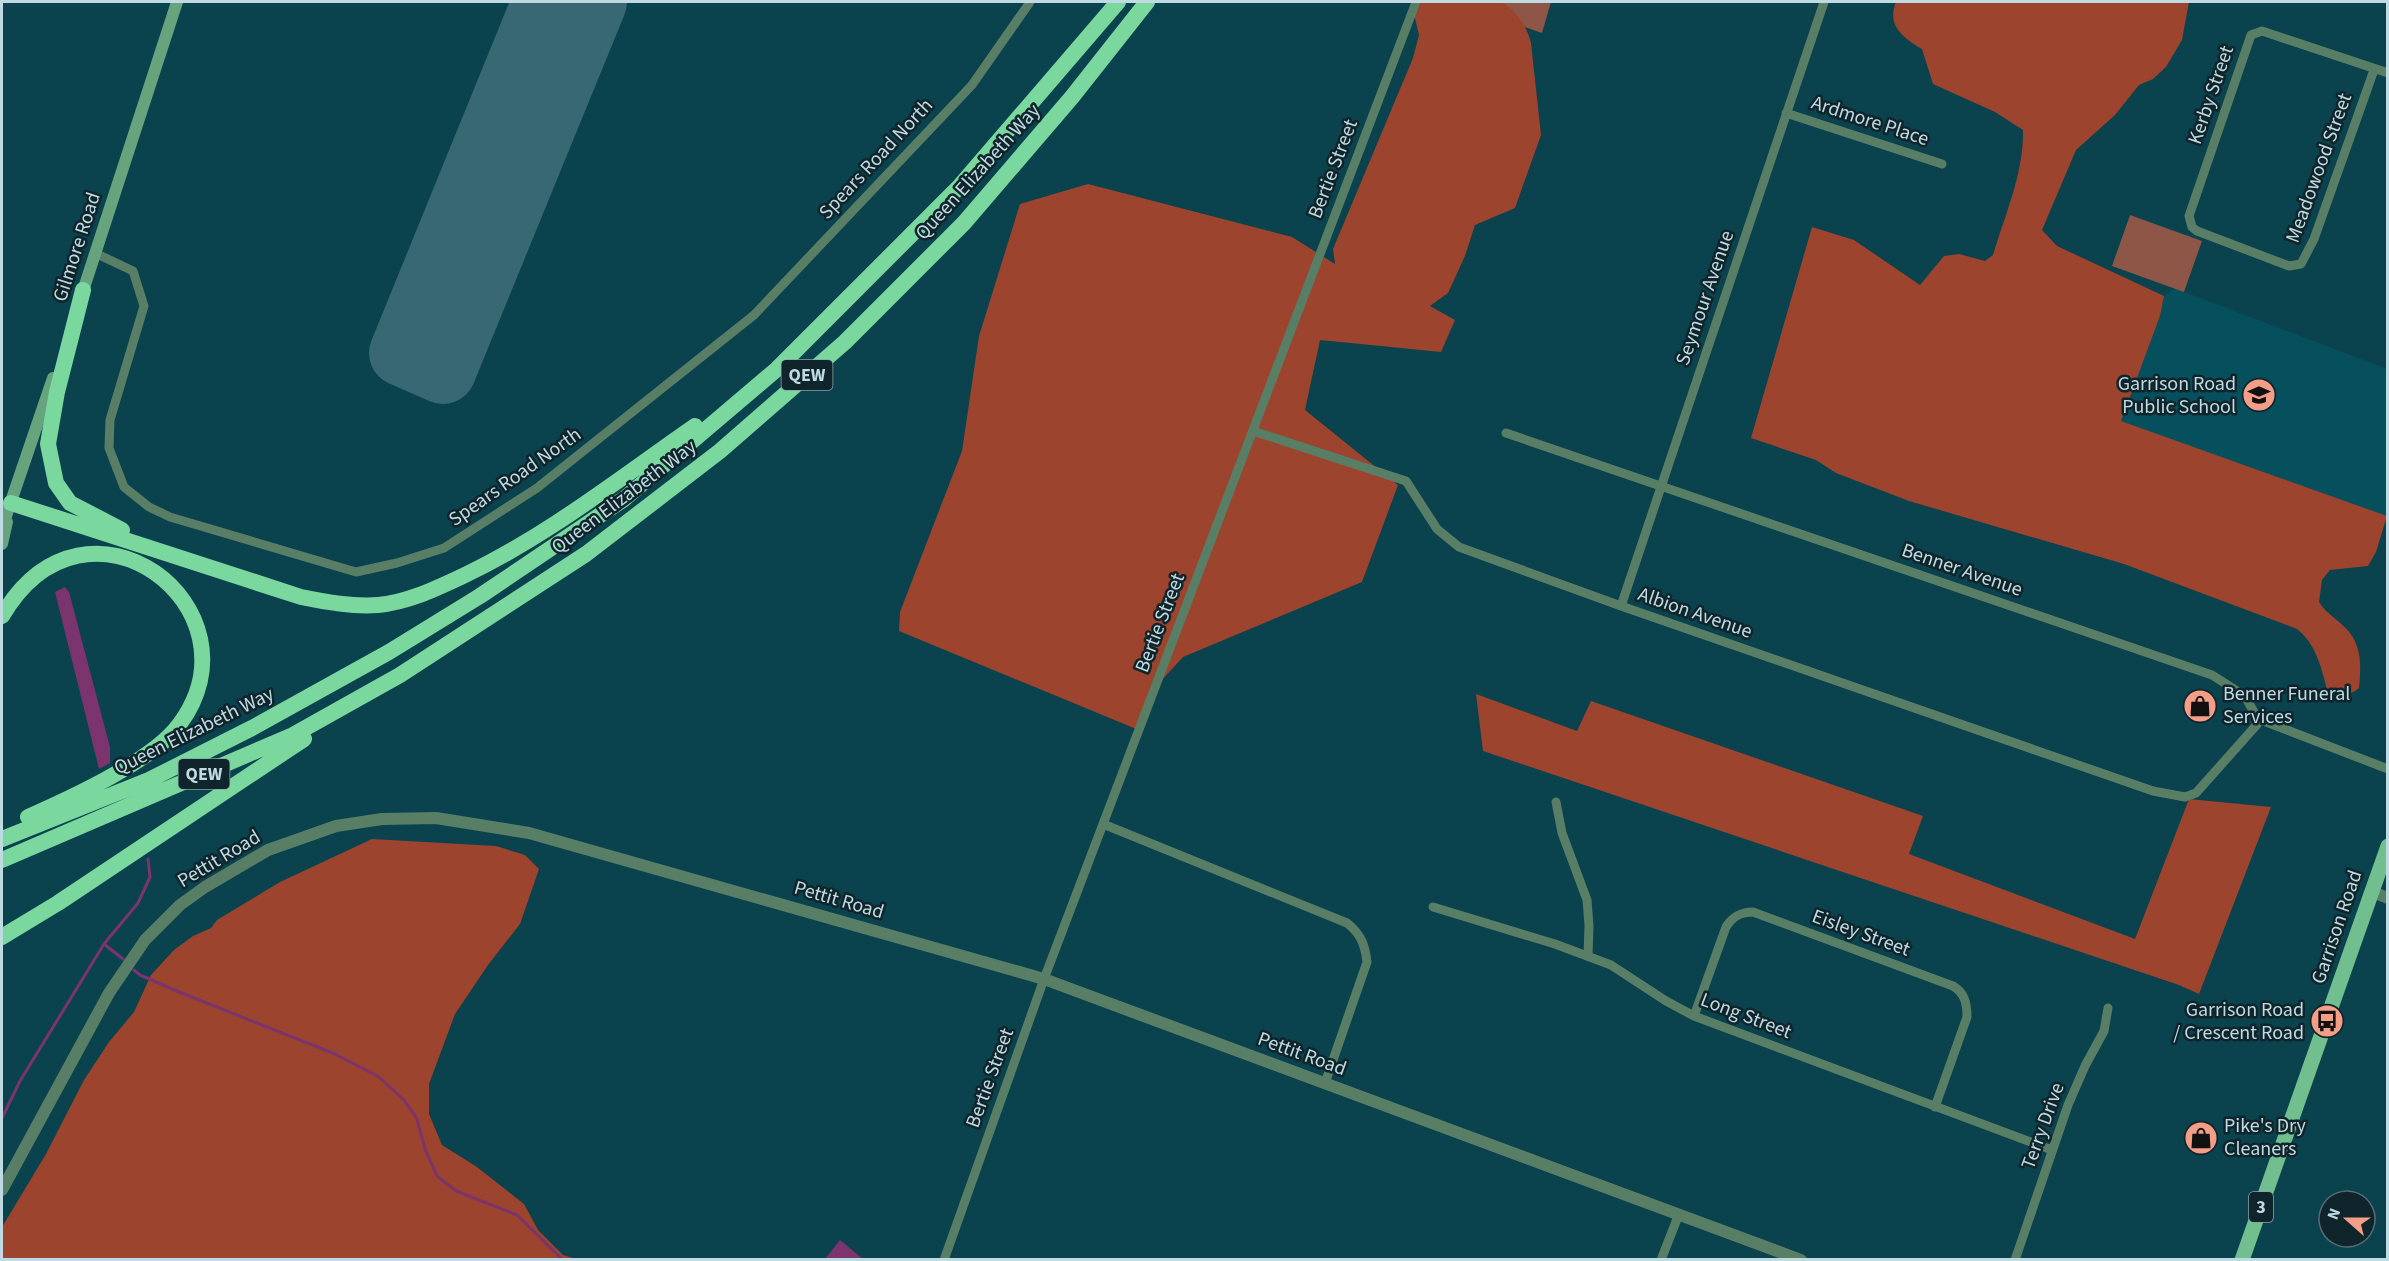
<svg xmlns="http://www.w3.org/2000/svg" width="2389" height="1261" font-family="'Source Sans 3',sans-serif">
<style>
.built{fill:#064f5d}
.green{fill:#8d5647}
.forest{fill:#9c442e}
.water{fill:#7b346d}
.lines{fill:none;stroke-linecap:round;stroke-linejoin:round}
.stream{stroke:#7b346d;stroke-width:3}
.runway{stroke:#386873;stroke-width:66}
.minor{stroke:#597e66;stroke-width:9}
.tertiary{stroke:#597e66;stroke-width:12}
.secondary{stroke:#67a37d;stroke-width:12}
.primary{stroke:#71bf8f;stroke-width:15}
.motorway{stroke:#7ad89e;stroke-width:16}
.labels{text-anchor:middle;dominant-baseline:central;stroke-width:5;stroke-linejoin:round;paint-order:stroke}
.shield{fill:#10252b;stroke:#8ba4aa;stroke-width:1.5}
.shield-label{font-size:18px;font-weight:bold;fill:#c0dae1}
.street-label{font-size:20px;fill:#c0dae1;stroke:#10252b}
.poi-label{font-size:20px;fill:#c0dae1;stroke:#10252b;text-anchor:end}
</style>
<rect width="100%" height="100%" fill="#0a424e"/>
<!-- built -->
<path class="built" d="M2174 288 2387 369V516L2120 421 2160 316 2164 296Z"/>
<!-- green -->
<path class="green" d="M1451 2H1551L1542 33Z
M2130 215 2202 241 2184 292 2112 266Z"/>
<!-- forest -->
<path class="forest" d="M1411 2H1502C1517 12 1527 26 1531 43L1541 135 1515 208 1475 225 1465 256 1448 293 1430 306 1455 320 1441 352 1320 340 1305 410 1398 485 1362 582 1183 657 1160 682 1141 731 899 631 900 612 962 451 979 336 1020 204 1088 184 1292 237 1335 264 1333 249 1413 58 1419 35Z
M1896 2H2189L2182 40 2166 67 2153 79 2139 85 2115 115 2076 150 2042 230 2057 246 2164 296 2160 316 2121 421 2387 516 2376 552 2368 566 2330 570 2322 580 2319 602C2327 615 2341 621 2350 633 2362 649 2361 669 2359 688 2348 697 2340 696 2327 689 2321 667 2316 644 2297 629L2124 564 1909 501 1836 473 1816 460 1751 438 1812 227 1854 240 1920 285 1944 256 1959 254 1985 261 1993 255C2005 215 2024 172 2023 130L1995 112 1933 84 1922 49C1904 38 1886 26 1896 2Z
M1476 694 1577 731 1591 701 1923 816 1909 854 2135 939 2189 799 2271 807 2199 994 2179 985 1483 751Z
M372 839 496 846 525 855 539 869 520 924 488 965 455 1014 429 1084V1114L442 1145 477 1167 524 1204 538 1230 563 1255 576 1259H2V1227L46 1154 84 1080 109 1042 134 1012 151 975 174 950 193 936 211 928 217 920 280 882Z"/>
<!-- water -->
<path class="water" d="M65 587 69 592 110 747V763L99 769 55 592Z
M840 1240 863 1259H825Z"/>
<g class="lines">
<!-- stream -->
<path class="stream" d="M104 944 123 959
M134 970 140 975 179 992 335 1054 379 1077 404 1100 417 1119 425 1149 437 1176 456 1191 517 1215 563 1260
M2 1118 20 1081 104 944 138 903 150 877 148 859"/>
<!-- runway -->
<path class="runway" d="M545 2 402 353 443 371 594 2"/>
<!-- minor -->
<path class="minor" d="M2374 70 2314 239 2301 264 2289 266 2197 231 2192 227 2189 216 2251 35 2262 31 2388 73
M1786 113 1942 164
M95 253 133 271 144 306 110 420 109 448 124 487 149 507 170 517 356 572 397 563 444 548 537 488 754 315 972 85 1030 2
M1253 431 1406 481 1437 529 1459 547 1621 606 2153 791 2185 797 2196 793 2261 720
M1506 433 2212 675 2245 696 2256 716 2261 720 2388 769
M1621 606 1824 2
M1556 802 1562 833 1587 900 1589 926 1588 956
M1103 824 1347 923C1361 934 1365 945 1367 962L1325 1083
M1433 907 1555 944 1611 965 1666 1001 1694 1016 2052 1150
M1694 1016 1726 927C1733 916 1741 912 1753 912L1953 986C1965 993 1967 1004 1967 1017L1935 1107
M944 1260 1044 979 1416 2
M1661 1260 1679 1214
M2015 1260 2068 1105 2085 1066 2104 1031 2108 1008"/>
<!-- tertiary -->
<path class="tertiary" d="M2372 892 2388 898
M2 1190 109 993 145 940 180 905 205 887 268 850 336 826 382 819 436 818 529 833 1044 979 1801 1260"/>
<!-- secondary -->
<path class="secondary" d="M81 297 177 2
M2 528 53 378
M2 544 7 522"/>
<!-- primary -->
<path class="primary" d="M2242 1260 2388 846"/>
<!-- motorway -->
<path class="motorway" d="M83 290 57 392 48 444 56 483 70 503 122 530
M11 503 301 597C326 602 353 607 378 605 409 602 437 588 465 575 547 536 620 478 695 426
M2 616C87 471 266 609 179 725 154 760 69 799 28 817
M2 839 149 780 252 728 389 652 480 596 624 499 777 369 959 187 1118 2
M2 860 293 735 400 675 586 554 720 451 845 342 964 223 1072 97 1147 2
M2 937 58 903 304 739"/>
</g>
<!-- icons -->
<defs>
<symbol id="school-disc" viewBox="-11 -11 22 22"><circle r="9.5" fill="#f49e88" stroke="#10252b"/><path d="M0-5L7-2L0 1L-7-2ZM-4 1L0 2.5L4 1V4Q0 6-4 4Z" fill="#111"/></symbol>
<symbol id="shop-disc" viewBox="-11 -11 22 22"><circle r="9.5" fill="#f49e88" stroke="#10252b"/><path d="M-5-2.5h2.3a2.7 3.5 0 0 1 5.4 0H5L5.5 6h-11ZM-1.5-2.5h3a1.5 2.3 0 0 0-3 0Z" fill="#111"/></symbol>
<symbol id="bus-disc" viewBox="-11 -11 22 22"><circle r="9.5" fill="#f49e88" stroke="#10252b"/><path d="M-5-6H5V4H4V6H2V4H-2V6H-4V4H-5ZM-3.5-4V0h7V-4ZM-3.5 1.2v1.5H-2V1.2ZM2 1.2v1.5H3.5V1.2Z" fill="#111"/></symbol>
</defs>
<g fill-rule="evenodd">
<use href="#school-disc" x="2240" y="376" width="38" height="38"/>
<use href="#shop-disc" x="2181" y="687" width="38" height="38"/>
<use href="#bus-disc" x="2308" y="1002" width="38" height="38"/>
<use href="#shop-disc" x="2182" y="1119" width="38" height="38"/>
</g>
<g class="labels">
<!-- shield labels -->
<g class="shield">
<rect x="781.5" y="360" width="51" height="30" rx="4.5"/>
<rect x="178.5" y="759" width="51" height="30" rx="4.5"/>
<rect x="2249" y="1192" width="24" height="30" rx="4.5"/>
</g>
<g class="shield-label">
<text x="807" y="375">QEW</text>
<text x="204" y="774">QEW</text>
<text x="2261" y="1207">3</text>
</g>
<!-- street labels -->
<g class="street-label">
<text transform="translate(2211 95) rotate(-71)">Kerby Street</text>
<text transform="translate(1870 121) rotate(18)">Ardmore Place</text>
<text transform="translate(876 159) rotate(-47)">Spears Road North</text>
<text transform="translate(2319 168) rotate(-70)">Meadowood Street</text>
<text transform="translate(1333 169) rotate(-69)">Bertie Street</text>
<text transform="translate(978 172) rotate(-48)">Queen Elizabeth Way</text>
<text transform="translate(77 247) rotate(-72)">Gilmore Road</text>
<text transform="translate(1705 298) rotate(-71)">Seymour Avenue</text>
<text transform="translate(515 477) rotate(-35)">Spears Road North</text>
<text transform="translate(624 497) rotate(-37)">Queen Elizabeth Way</text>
<text transform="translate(1962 570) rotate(19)">Benner Avenue</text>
<text transform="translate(1695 613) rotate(19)">Albion Avenue</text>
<text transform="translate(1160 623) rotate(-69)">Bertie Street</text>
<text transform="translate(194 731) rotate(-26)">Queen Elizabeth Way</text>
<text transform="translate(219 859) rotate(-31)">Pettit Road</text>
<text transform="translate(839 900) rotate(16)">Pettit Road</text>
<text transform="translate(2337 927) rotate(-71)">Garrison Road</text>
<text transform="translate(1861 933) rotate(20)">Eisley Street</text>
<text transform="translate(1746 1016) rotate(21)">Long Street</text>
<text transform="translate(1302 1054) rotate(20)">Pettit Road</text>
<text transform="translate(990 1078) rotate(-70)">Bertie Street</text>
<text transform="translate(2043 1126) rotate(-70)">Terry Drive</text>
</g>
<!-- poi labels -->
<g class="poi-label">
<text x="2236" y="384">Garrison Road<tspan x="2236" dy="23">Public School</tspan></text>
<text x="2223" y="694" text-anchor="start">Benner Funeral<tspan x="2223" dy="23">Services</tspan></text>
<text x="2304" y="1010">Garrison Road<tspan x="2304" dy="23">/ Crescent Road</tspan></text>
<text x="2224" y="1126" text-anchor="start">Pike's Dry<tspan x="2224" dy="23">Cleaners</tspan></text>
</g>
</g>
<!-- border -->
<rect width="2389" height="1261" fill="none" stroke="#c0dae1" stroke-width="6"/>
<!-- north arrow -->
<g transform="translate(2347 1219) rotate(291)"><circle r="28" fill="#10252b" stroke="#566d74" stroke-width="1.5"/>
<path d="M0-4.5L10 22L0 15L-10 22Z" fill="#f49e88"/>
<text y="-9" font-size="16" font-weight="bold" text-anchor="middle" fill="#c0dae1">N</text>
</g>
</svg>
